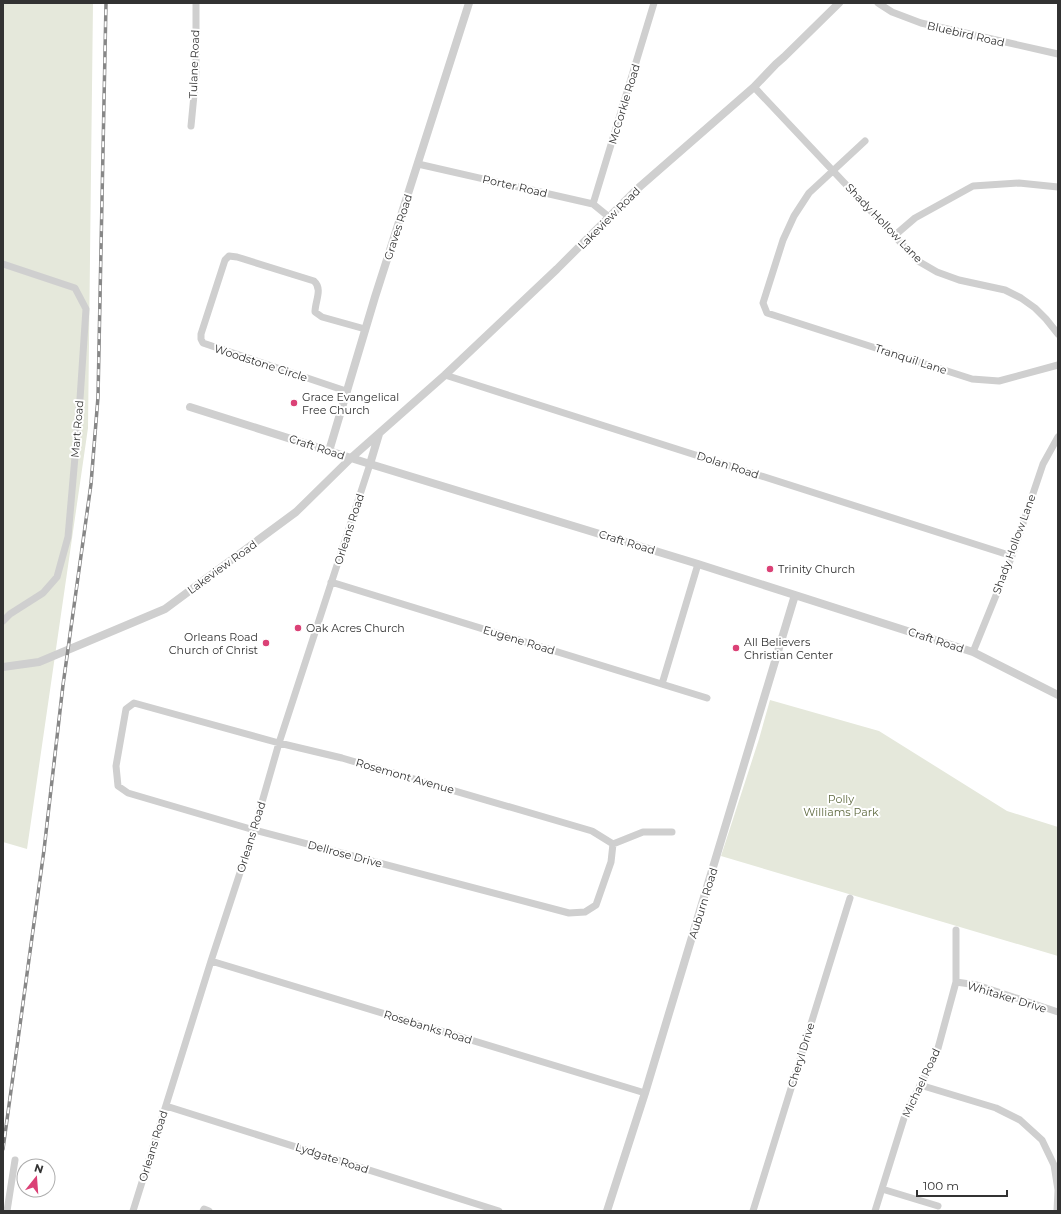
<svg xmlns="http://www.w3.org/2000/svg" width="1061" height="1214" font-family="Montserrat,sans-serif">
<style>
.green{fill:#e5e8db}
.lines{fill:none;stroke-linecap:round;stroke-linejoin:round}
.minor{stroke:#cfcfcf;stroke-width:7}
.tertiary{stroke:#cfcfcf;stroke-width:8}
.rail-casing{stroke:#878787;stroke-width:3.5}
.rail{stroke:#fff;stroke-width:2;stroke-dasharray:6;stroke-linecap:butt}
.poi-dot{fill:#db4176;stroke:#fff;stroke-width:1.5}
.labels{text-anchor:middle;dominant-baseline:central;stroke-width:4;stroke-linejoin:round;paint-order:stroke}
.street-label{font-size:11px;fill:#323232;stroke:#fff}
.poi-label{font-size:11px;fill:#323232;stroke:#fff;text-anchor:start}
.park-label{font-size:11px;fill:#606b41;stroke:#fff}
</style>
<rect width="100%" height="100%" fill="#fff"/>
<!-- green -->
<path class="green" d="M3 3H93L88 428 27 849 3 842Z
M770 700 879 731 1007 811 1058 827V956L721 856 759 739Z"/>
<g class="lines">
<!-- minor -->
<path class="minor" d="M878 3 892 12 921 23 1058 54
M754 87 918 261 937 272 959 280 1005 290 1021 298 1035 308 1046 319 1058 334
M191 126 196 74V3
M865 141 809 193 794 216 783 240 763 303 767 313 972 379 999 381 1058 365
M418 164 593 204 609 217
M593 204 654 3
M894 236 915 218 973 186 1019 183 1058 187
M3 264 75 288 86 309 80 399 68 537 57 577 43 593 10 614 3 621
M445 375 1012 556
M346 391 203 343 201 339V334L225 260 229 256 237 257 314 281C323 289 315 301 315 312L322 317 365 329
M331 582 707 698
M973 652 1012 556 1043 464 1058 437
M662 684 698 564
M613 844 611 862 596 905 585 912 569 913 254 830 128 793 118 786 116 766 126 709 134 703 279 743 342 758 592 831 613 844 643 832H672
M211 961 645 1093
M956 982 977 985 1058 1012
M920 1085 996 1108 1020 1120 1042 1140 1054 1165 1058 1190 1057 1211
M166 1106 499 1211
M882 1189 938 1206
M7 1211 15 1160
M133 1211 211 961 254 830 279 743 370 464
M203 1211 204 1209 209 1211
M753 1211 850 898
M875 1211 905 1115 937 1052 956 982V930"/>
<!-- tertiary -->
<path class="tertiary" d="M190 407 370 464 698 564 973 652 1058 695
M329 451 375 297 469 3
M370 464 379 434
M3 667 39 662 165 609 296 512 351 458 445 375 557 269 636 190 754 87 776 64 784 57 839 3
M607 1211 645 1093 795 595"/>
<defs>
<path id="rail" d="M3 1149 44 850 63 685 91 484 98 397 106 3"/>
</defs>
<!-- rail casing -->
<use href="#rail" class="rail-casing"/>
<!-- rail -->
<use href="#rail" class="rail"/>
</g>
<!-- markers -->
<g class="poi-dot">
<circle cx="294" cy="403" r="4"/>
<circle cx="770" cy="569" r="4"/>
<circle cx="298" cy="628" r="4"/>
<circle cx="266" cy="643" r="4"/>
<circle cx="736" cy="648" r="4"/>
</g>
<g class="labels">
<!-- street labels -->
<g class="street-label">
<text transform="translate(966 34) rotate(13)">Bluebird Road</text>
<text transform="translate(194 64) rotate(-88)">Tulane Road</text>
<text transform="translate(624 104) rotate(-73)">McCorkle Road</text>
<text transform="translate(515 186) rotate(13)">Porter Road</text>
<text transform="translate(609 218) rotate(-45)">Lakeview Road</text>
<text transform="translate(884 223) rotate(46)">Shady Hollow Lane</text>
<text transform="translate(398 227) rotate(-72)">Graves Road</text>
<text transform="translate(911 359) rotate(18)">Tranquil Lane</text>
<text transform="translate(261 363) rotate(18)">Woodstone Circle</text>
<text transform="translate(77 429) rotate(-85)">Mart Road</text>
<text transform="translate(317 447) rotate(18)">Craft Road</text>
<text transform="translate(728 465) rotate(18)">Dolan Road</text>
<text transform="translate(349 529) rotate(-72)">Orleans Road</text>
<text transform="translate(627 542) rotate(17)">Craft Road</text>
<text transform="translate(1014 544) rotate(-70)">Shady Hollow Lane</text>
<text transform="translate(222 567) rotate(-36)">Lakeview Road</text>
<text transform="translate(519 640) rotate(17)">Eugene Road</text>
<text transform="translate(936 640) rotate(18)">Craft Road</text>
<text transform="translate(405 776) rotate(16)">Rosemont Avenue</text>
<text transform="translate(251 837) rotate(-73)">Orleans Road</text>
<text transform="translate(345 854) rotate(15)">Dellrose Drive</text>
<text transform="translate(703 903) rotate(-73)">Auburn Road</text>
<text transform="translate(1007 997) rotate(17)">Whitaker Drive</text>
<text transform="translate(428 1027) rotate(17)">Rosebanks Road</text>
<text transform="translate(801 1055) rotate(-73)">Cheryl Drive</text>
<text transform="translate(921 1083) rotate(-65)">Michael Road</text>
<text transform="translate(153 1146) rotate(-73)">Orleans Road</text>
<text transform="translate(332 1158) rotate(18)">Lydgate Road</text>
</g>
<!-- poi labels -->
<g class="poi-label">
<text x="302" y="397">Grace Evangelical<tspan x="302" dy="13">Free Church</tspan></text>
<text x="778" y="569">Trinity Church</text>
<text x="306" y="628">Oak Acres Church</text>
<text x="258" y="637" text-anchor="end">Orleans Road<tspan x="258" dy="13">Church of Christ</tspan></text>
<text x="744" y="642">All Believers<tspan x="744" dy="13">Christian Center</tspan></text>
</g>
<!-- park labels -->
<g class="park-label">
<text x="841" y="799">Polly<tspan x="841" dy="13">Williams Park</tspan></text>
</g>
</g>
<!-- border -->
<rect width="1061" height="1214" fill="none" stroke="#323232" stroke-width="8"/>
<!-- north arrow -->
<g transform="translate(36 1178) rotate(17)"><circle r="19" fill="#ffffff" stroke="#adadad"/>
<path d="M0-3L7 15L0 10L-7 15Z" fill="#db4176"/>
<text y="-6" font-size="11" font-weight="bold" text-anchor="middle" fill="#323232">N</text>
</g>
<!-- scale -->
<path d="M917 1190v6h90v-6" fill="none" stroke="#323232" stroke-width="2"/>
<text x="923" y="1190" font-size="12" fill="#323232" stroke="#ffffff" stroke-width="3" paint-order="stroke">100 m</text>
</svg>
